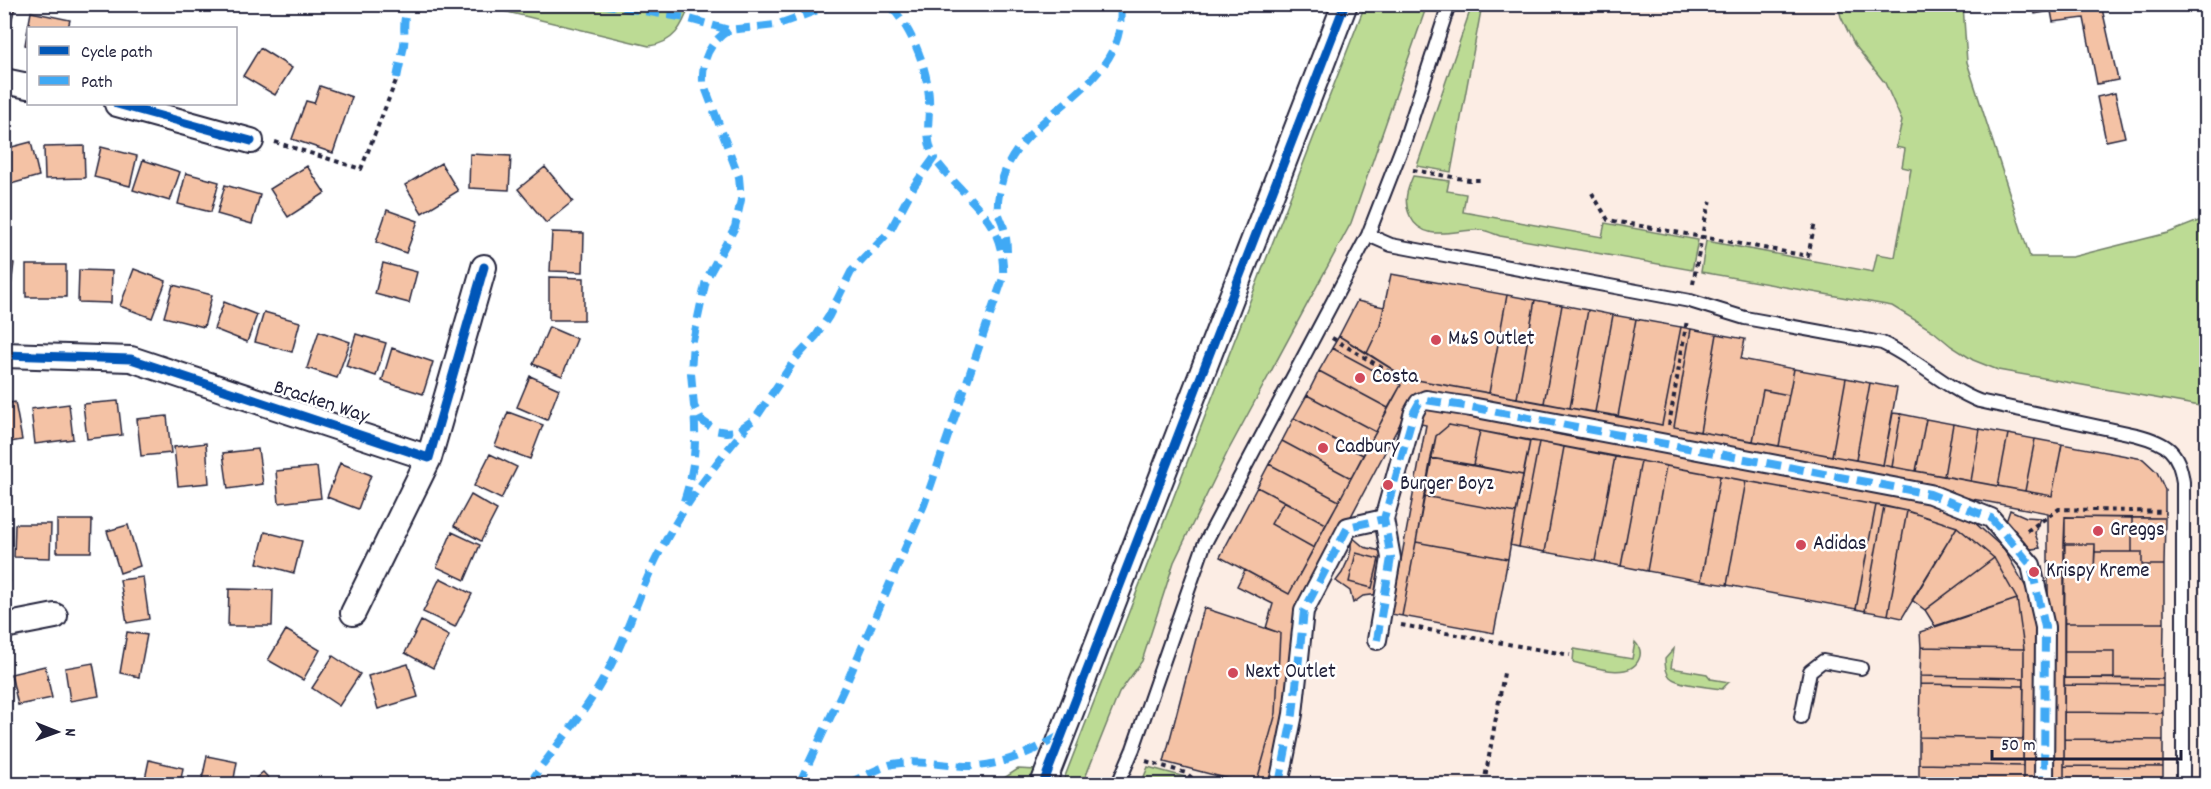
<svg xmlns="http://www.w3.org/2000/svg" width="2211" height="789" font-family="Dekko,sans-serif">
<style>
.built{fill:#fcede4}
.green{fill:#bcdb94;stroke:#6f7e68;stroke-width:1.5}
.building{fill:#f4c2a5;stroke:#22223b;stroke-width:1.5;fill-rule:evenodd}
.lines{fill:none;stroke-linecap:round;stroke-linejoin:round}
.service-casing{stroke:#22223b;stroke-width:16}
.pedestrian-casing{stroke:#22223b;stroke-width:22}
.minor-casing{stroke:#22223b;stroke-width:28}
.path{stroke:#22223b;stroke-width:4;stroke-dasharray:4.5 4.5;stroke-linecap:butt}
.service{stroke:#fff;stroke-width:12}
.pedestrian{stroke:#fff;stroke-width:18}
.minor{stroke:#fff;stroke-width:24}
.quiet{stroke:#3fa9f5;stroke-width:8;stroke-dasharray:15 8;stroke-linecap:butt}
.cycleway-casing{stroke:#fff;stroke-width:13}
.cycleway{stroke:#0057b8;stroke-width:9}
.poi-dot{fill:#d1495b;stroke:#fff;stroke-width:2}
.labels{text-anchor:middle;dominant-baseline:central;stroke-width:5;stroke-linejoin:round;paint-order:stroke}
.poi-label{font-size:21px;fill:#22223b;stroke:#fff;text-anchor:start}
.street-label{font-size:21px;fill:#22223b;stroke:#fff}
</style>
<rect width="100%" height="100%" fill="#fff"/>
<filter id="ink" filterUnits="userSpaceOnUse"><feTurbulence type="fractalNoise" baseFrequency=".0167" numOctaves="2"/><feDisplacementMap in="SourceGraphic" scale="12" xChannelSelector="R" yChannelSelector="G"/><feConvolveMatrix kernelMatrix="1 2 1 2 8 2 1 2 1" color-interpolation-filters="sRGB"/></filter>
<g filter="url(#ink)">
<!-- built -->
<path class="built" d="M1427 5H1838L1841 17 1854 44 1885 83 1902 121 1914 169 1933 331 1951 346 1973 360 1998 370 2206 407V784H1085V778L1119 693 1142 661 1174 562 1228 451 1351 223Z"/>
<!-- green -->
<path class="green" d="M478 5 690 4V5C682 27 674 43 649 46Z
M1365 5H1427L1351 223 1228 451 1174 562 1142 661 1119 693 1085 778V784H1062Z
M1472 5H1482L1451 172 1417 166Z
M1838 5H1963L1967 62 2030 257H2072L2168 233 2206 218V407L1998 370 1973 360 1951 346 1933 331 1892 306 1701 272 1706 241 1873 272 1877 254 1895 257 1911 169 1902 167 1905 149 1896 147 1902 121 1885 83 1854 44 1841 17Z
M1413 176 1449 181 1447 191 1466 194 1463 212 1602 237 1605 223 1698 240 1692 270 1500 236C1494 234 1488 231 1482 230 1458 228 1424 245 1410 216 1403 201 1407 190 1413 176Z
M1635 642C1640 647 1642 652 1639 659 1630 681 1591 666 1573 662L1574 649 1632 659Z
M1674 649 1671 668 1707 674 1711 679 1729 682 1722 689C1710 687 1678 685 1670 677 1666 673 1665 665 1665 659Z
M1148 767 1185 777 1182 784H1141Z
M1018 769 1037 770 1031 784H995Z"/>
<!-- building -->
<path class="building" d="M4 4H16L7 36 4 35Z
M2015 4H2101L2118 80 2097 84 2084 18 2053 22 2051 11 2035 14 2034 9 2017 11Z
M31 12 70 20 68 28H28V46L25 45Z
M260 48 292 68 275 95 243 76Z
M320 86 352 97 333 153 292 139 306 101 314 103Z
M2115 93 2125 137 2106 141 2097 97Z
M31 142 39 176 4 186V149Z
M84 146 85 178 45 179 44 147Z
M101 147 137 156 130 186 94 177Z
M470 154 511 156 509 190 469 188Z
M143 160 180 172 170 201 133 190Z
M441 163 458 191 422 213 405 185Z
M307 166 325 193 288 217 270 189Z
M545 167 573 201 546 223 518 189Z
M186 173 219 182 211 212 178 204Z
M225 185 260 195 252 224 217 214Z
M387 210 418 221 406 253 376 242Z
M552 232 584 233 583 272 550 271Z
M4 261 14 263 10 294H4Z
M383 263 417 272 409 303 375 294Z
M26 265H66V297H26Z
M134 269 166 281 152 318 120 306Z
M79 270 112 271 111 303 78 302Z
M1391 274 1507 295 1489 393 1406 378 1367 353 1380 326Z
M549 277 584 278V320H549Z
M173 285 212 295 204 327 164 317Z
M1507 295 1535 300 1517 398 1489 393Z
M1535 300 1562 305 1544 403 1517 398Z
M1357 301 1384 307 1380 326 1367 353 1339 336Z
M224 302 257 315 247 342 214 329Z
M1562 305 1588 310 1570 408 1544 403Z
M1588 310 1613 315 1595 412 1570 408Z
M264 312 300 322 292 352 255 342Z
M1613 315 1636 319 1618 416 1595 412Z
M1636 319 1681 327 1662 425 1618 416Z
M549 327 577 339 562 376 533 364Z
M1681 327 1691 329 1674 427 2052 496 2062 444 2143 459 2157 472 2165 490V518L2065 517 2064 784H2053L2054 767H2035V784H2023L2024 649 2017 599 1994 558 1957 527 1907 511 1449 425 1436 436 1402 616 1391 614 1426 425 1402 420 1303 607 1291 714 1270 784H1256L1276 713 1280 633 1266 628 1273 604 1237 586 1245 570 1289 594 1401 385 1332 348 1339 336 1406 378 1662 425ZM1544 414 1594 423 1591 441 1541 431ZM1672 437 1724 447 1721 464 1669 454ZM1832 468 1854 472 1851 489 1828 485ZM1913 488 2048 513V649L2031 596 2004 549 1964 513Z
M1691 329 1717 334 1700 432 1674 427Z
M319 331 350 342 337 378 307 368Z
M356 334 386 343 376 376 346 366Z
M1717 334 1745 339 1741 359 1794 369 1789 395 1763 390 1753 441 1700 432Z
M392 348 433 362 423 394 382 381Z
M1332 348 1401 385 1388 408 1319 371Z
M1794 369 1846 378 1832 456 1779 446Z
M1319 371 1388 408 1376 432 1307 395Z
M530 376 559 389 547 420 517 407Z
M1846 378 1870 383 1856 460 1832 456Z
M1870 383 1897 388 1883 465 1856 460Z
M1763 390 1789 395 1779 446 1753 441Z
M1307 395 1376 432 1363 455 1294 418Z
M118 401 122 435 87 439 83 404Z
M15 402 22 440 4 443V404Z
M69 404 73 439 35 444 31 409Z
M508 412 543 425 530 459 495 446Z
M1893 413 1901 414 1892 467 1883 465Z
M1901 414 1926 419 1916 471 1892 467Z
M167 416 171 453 141 456 137 419Z
M1294 418 1363 455 1351 478 1282 441Z
M1926 419 1953 424 1944 476 1916 471Z
M1953 424 1980 429 1971 481 1944 476Z
M1449 425 1480 431 1473 465 1431 458 1436 436Z
M1980 429 2008 434 1998 486 1971 481Z
M1480 431 1530 441 1523 475 1473 465Z
M2008 434 2035 439 2025 491 1998 486Z
M2035 439 2062 444 2052 496 2025 491Z
M1282 441 1351 478 1339 501 1269 464Z
M1530 441 1539 442 1519 547 1510 545Z
M1539 442 1564 447 1545 552 1519 547Z
M206 443 209 483 178 486 174 447Z
M1564 447 1615 457 1595 561 1545 552Z
M258 449 263 484 228 489 223 453Z
M490 454 517 467 501 499 474 486Z
M1615 457 1641 461 1621 566 1595 561Z
M1431 458 1523 475 1516 513 1424 496Z
M1641 461 1666 466 1647 571 1621 566Z
M340 463 371 475 358 509 327 497Z
M1269 464 1339 501 1326 524 1257 487Z
M1666 466 1720 476 1701 581 1647 571Z
M317 467 321 498 279 503 276 471Z
M1720 476 1746 481 1727 585 1701 581Z
M1746 481 1876 505 1856 609 1727 585Z
M1257 487 1284 501 1271 524 1314 548 1289 594 1220 557Z
M471 495 497 510 481 541 454 526Z
M1424 496 1516 513 1508 559 1416 542Z
M1284 501 1326 524 1314 548 1271 524Z
M1876 505 1884 506 1865 611 1856 609Z
M1884 506 1907 511 1888 615 1865 611Z
M2010 510 2026 517 2040 518 2035 533 2040 548 2023 550 2012 558 1999 529 2007 519Z
M1907 511 1957 527 1902 618 1888 615Z
M2065 517 2132 518V552H2095V544H2064Z
M2132 518H2165L2164 565H2142V552H2132Z
M57 520H92L91 552H57Z
M15 524H51L50 558 14 557Z
M128 525 140 566 120 573 107 531Z
M1957 527 1994 558 1925 610 1912 600Z
M265 532 302 541 294 573 257 563Z
M452 532 480 545 465 580 437 567Z
M1351 536 1364 547 1385 552 1380 594 1363 596 1353 603 1350 591 1336 581 1342 573 1349 558 1351 549ZM1356 553 1379 559 1372 588 1349 582Z
M1416 542 1508 559 1494 633 1402 616Z
M2064 544H2095L2094 570H2064Z
M4 550H9L10 581H4Z
M2095 552H2142V565H2164V623H2064V570H2094Z
M1356 553 1379 559 1372 588 1349 582Z
M1994 558 2017 599 1935 626 1925 610Z
M143 577 149 619 127 623 120 580Z
M440 578 472 594 455 627 423 612Z
M229 589 273 590 272 626H228Z
M2017 599 2024 649 1921 647 1920 632Z
M1204 608 1280 633 1276 713 1256 784H1248L1164 762Z
M421 621 449 636 433 668 405 653Z
M2064 623H2164L2163 679 2114 678V651H2064Z
M286 630 320 650 303 680 268 660Z
M127 632 147 635 139 677 120 673Z
M1921 647 2024 649V678L1920 676Z
M2064 651H2114V678H2064Z
M333 656 360 674 339 706 312 688Z
M93 663 99 696 70 701 65 668Z
M408 664 418 697 378 709 368 676Z
M45 666 52 698 18 705 11 674Z
M1920 676 2024 678V686L1920 684Z
M2064 678 2163 679V686L2064 685Z
M1920 684 2024 686 2023 739 1919 737Z
M2064 685 2163 686V713L2064 712Z
M2064 712 2163 713V740L2064 739Z
M1919 737 2023 739V766L1919 764Z
M2064 739 2163 740V767L2064 766Z
M207 756 237 762 233 784H201Z
M149 760 183 768 180 784H144Z
M1919 764 2023 766V784H1919Z
M2064 766 2163 767V784H2064Z
M263 772 274 784H249Z"/>
<g class="lines">
<defs>
<path id="service" d="M1368 235 1391 245 1690 301 1745 318 1882 343C1917 359 1944 387 1979 401L2137 435C2167 443 2179 451 2183 482V784
M1801 717 1810 671 1823 661 1861 668
M1118 784 1133 749 1204 545 1368 235 1405 140 1449 4"/>
<path id="pedestrian" d="M1377 640 1391 558 1384 519 1414 412 1419 403 1426 400 1471 407 1930 494 1991 518 2031 565 2045 627 2044 784
M1279 784 1293 714 1304 611 1348 527 1384 519"/>
<path id="minor" d="M4 84 9 82 28 86
M117 104 251 141
M4 355 131 359 429 458 484 267
M353 613 429 458
M4 626 55 616
M1043 784 1345 4"/>
</defs>
<!-- service casing -->
<use href="#service" class="service-casing"/>
<!-- pedestrian casing -->
<use href="#pedestrian" class="pedestrian-casing"/>
<!-- minor casing -->
<use href="#minor" class="minor-casing"/>
<!-- path -->
<path class="path" d="M275 142 361 169 397 78
M1413 170 1469 180H1481
M1592 193 1608 220 1808 256 1815 222
M1693 284 1706 215 1711 202
M1332 338 1404 381 1407 385
M1669 425 1687 320
M2027 531 2059 509 2165 512
M1401 625 1570 655
M1146 761 1186 773 1199 784
M1484 784 1504 673"/>
<!-- service -->
<use href="#service" class="service"/>
<!-- pedestrian -->
<use href="#pedestrian" class="pedestrian"/>
<!-- minor -->
<use href="#minor" class="minor"/>
<!-- quiet -->
<path class="quiet" d="M600 4 686 18 729 30 776 25 835 4
M729 30C709 43 702 59 703 82L739 177 741 200 735 227 706 280 693 341 691 373 694 406 701 420 715 430 726 432 737 431 755 419 796 358 816 336 829 316 851 272 890 231 914 186 934 158C924 135 930 121 929 98 927 65 911 28 889 4
M397 78C399 67 402 56 404 45 406 29 400 18 412 4
M1007 252C1007 243 1006 234 1003 225 1002 221 999 216 998 212 997 203 999 193 1001 185 1017 109 1130 92 1120 4
M684 501C694 472 697 443 694 412
M1377 640 1391 558 1384 519 1414 412 1419 403 1426 400 1471 407 1930 494 1991 518 2031 565 2045 627 2044 784
M529 784C554 748 584 715 605 676 626 639 637 598 656 559 680 511 711 468 746 428
M799 784 846 684 924 505 1003 278C1006 217 966 202 934 158
M847 784C861 778 878 768 893 764 920 759 949 767 976 766 1006 764 1036 750 1061 735
M1279 784 1293 714 1304 611 1348 527 1384 519"/>
<defs>
<path id="cycleway" d="M117 104 251 141
M4 355 131 359 429 458 484 267
M1043 784 1345 4"/>
</defs>
<!-- cycleway casing -->
<use href="#cycleway" class="cycleway-casing"/>
<!-- cycleway -->
<use href="#cycleway" class="cycleway"/>
</g>
</g>
<!-- markers -->
<g class="poi-dot">
<circle cx="1436" cy="340" r="6"/>
<circle cx="1360" cy="378" r="6"/>
<circle cx="1323" cy="448" r="6"/>
<circle cx="1388" cy="485" r="6"/>
<circle cx="2098" cy="531" r="6"/>
<circle cx="1801" cy="545" r="6"/>
<circle cx="2034" cy="572" r="6"/>
<circle cx="1233" cy="673" r="6"/>
</g>
<g class="labels">
<!-- poi labels -->
<g class="poi-label">
<text x="1448" y="340">M&amp;S Outlet</text>
<text x="1372" y="378">Costa</text>
<text x="1335" y="448">Cadbury</text>
<text x="1400" y="485">Burger Boyz</text>
<text x="2110" y="531">Greggs</text>
<text x="1813" y="545">Adidas</text>
<text x="2046" y="572">Krispy Kreme</text>
<text x="1245" y="673">Next Outlet</text>
</g>
<!-- street labels -->
<g class="street-label">
<text transform="translate(321 403) rotate(18)">Bracken Way</text>
</g>
</g>
<!-- margin -->
<rect width="2211" height="789" fill="none" stroke="#fff" stroke-width="24"/>
<rect x="12" y="12" width="2187" height="765" fill="none" stroke="#22223b" stroke-width="2" filter="url(#ink)"/>
<!-- legend -->
<rect x="27" y="27" width="210" height="78" fill="#ffffff" stroke="#a7a7b1" stroke-width="1.5"/>
<rect x="39" y="46" width="30" height="9" fill="#0057b8" stroke="#a7a7b1" stroke-width="1.5"/>
<text x="81" y="57" font-size="18" fill="#22223b">Cycle path</text>
<rect x="39" y="76" width="30" height="9" fill="#3fa9f5" stroke="#a7a7b1" stroke-width="1.5"/>
<text x="81" y="87" font-size="18" fill="#22223b">Path</text>
<!-- north arrow -->
<g transform="translate(57 732) rotate(91)" stroke="#ffffff" stroke-width="4.5" paint-order="stroke">
<path d="M0-4.5L10 22L0 15L-10 22Z" fill="#22223b"/>
<text y="-9" font-size="16" font-weight="bold" text-anchor="middle" fill="#22223b">N</text>
</g>
<!-- scale -->
<path d="M1992 750v9h189v-9" fill="none" stroke="#22223b" stroke-width="3"/>
<text x="2001" y="750" font-size="18" fill="#22223b" stroke="#ffffff" stroke-width="4.5" paint-order="stroke">50 m</text>
</svg>
